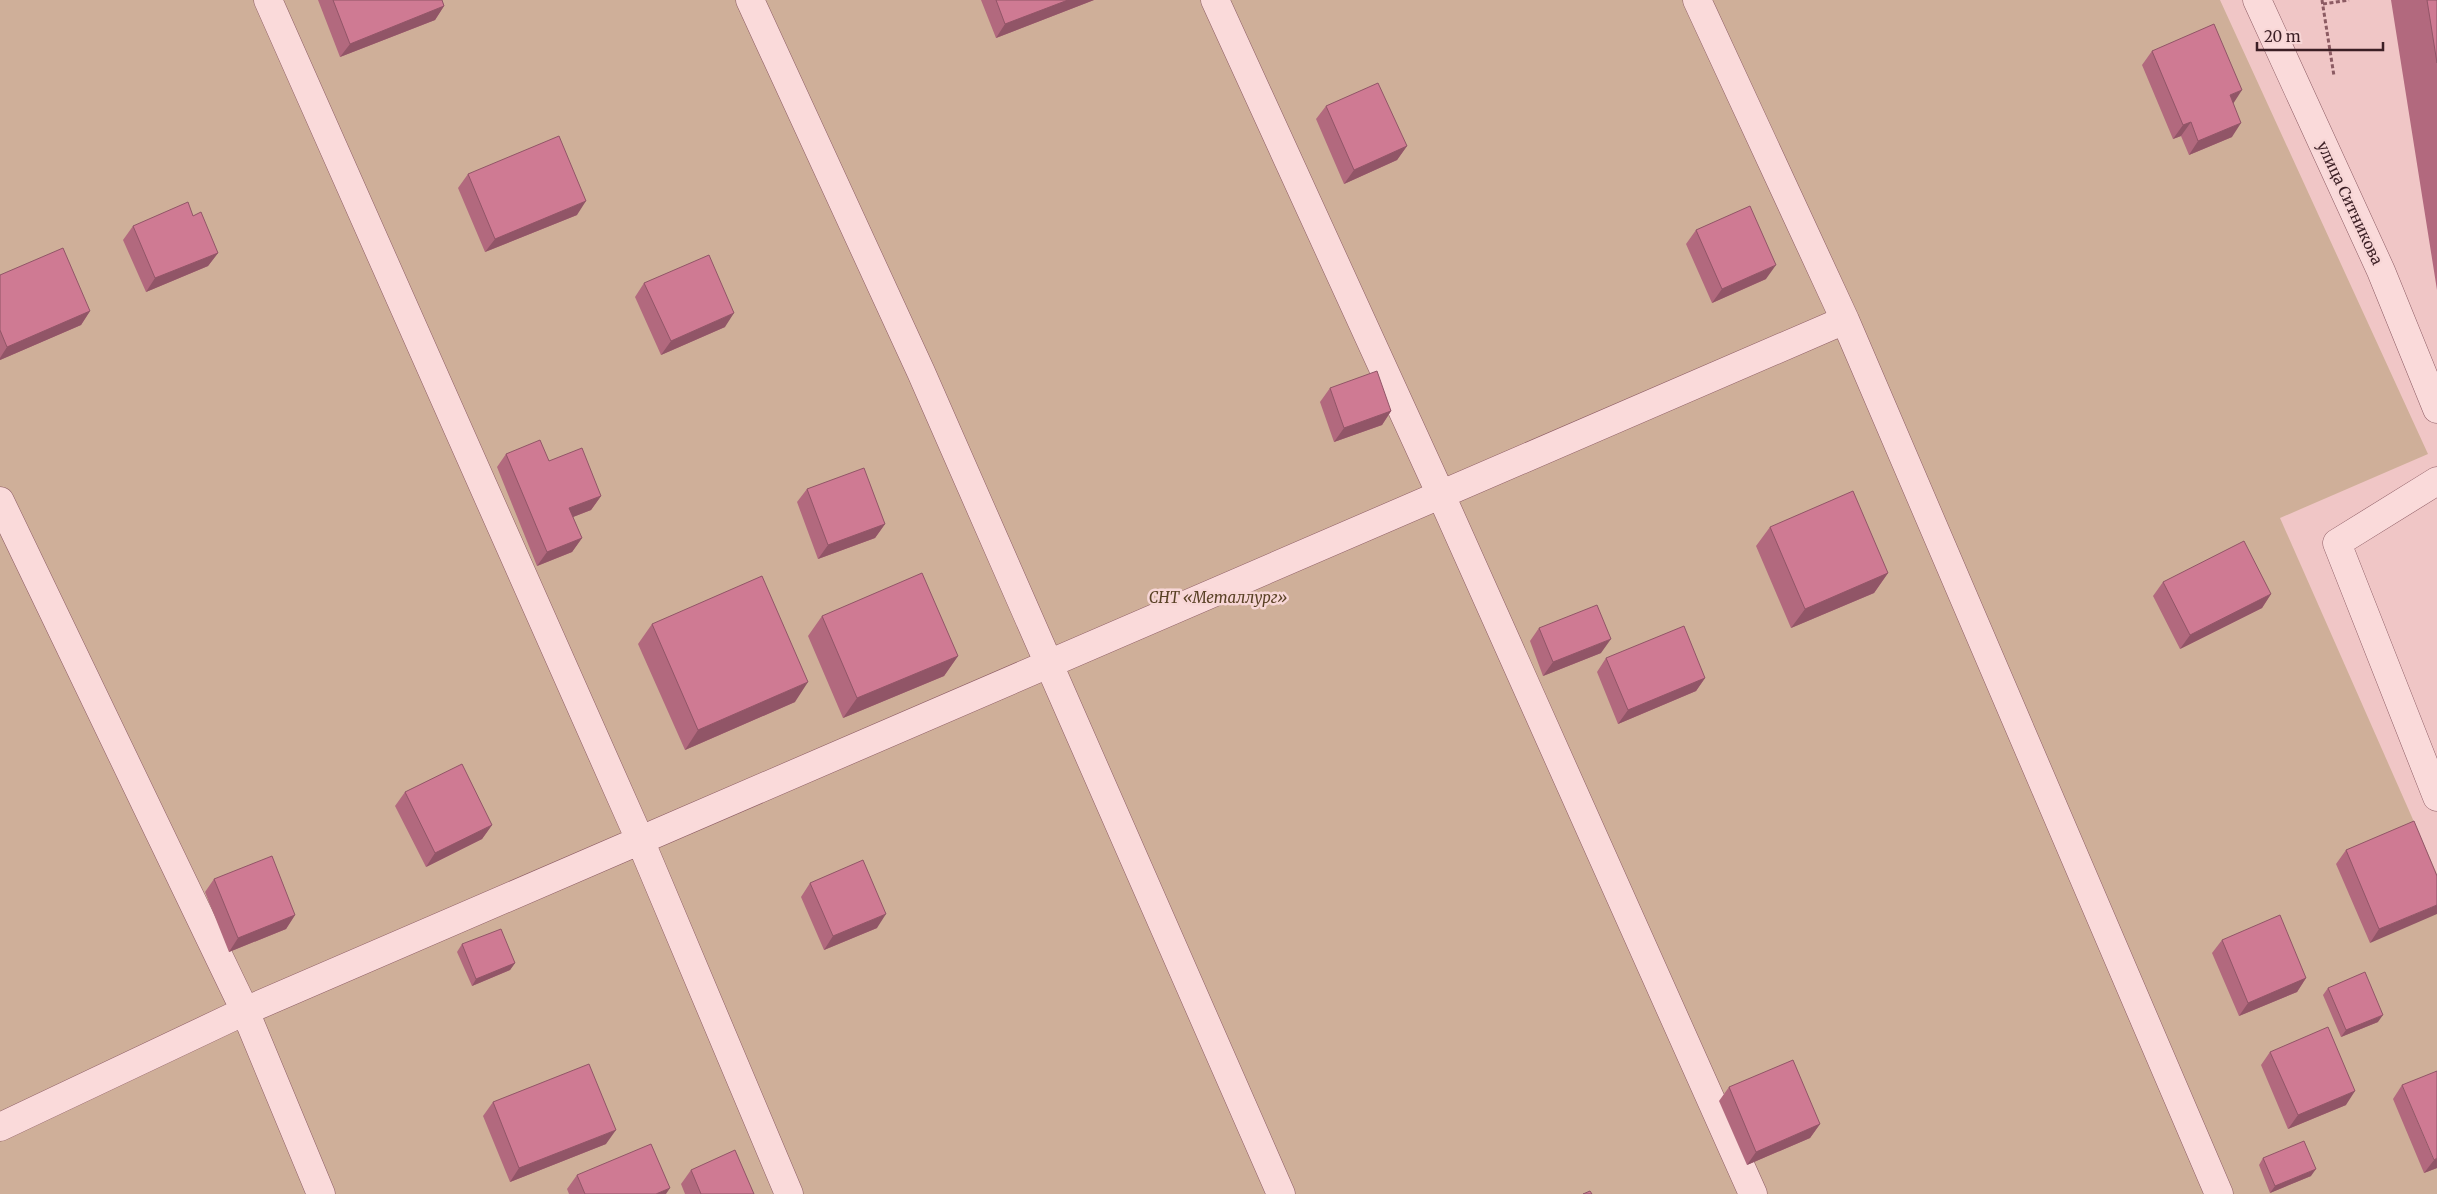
<svg xmlns="http://www.w3.org/2000/svg" width="2437" height="1194" font-family="Merriweather,serif">
<style>
.green{fill:#cfaf99}
.lines{fill:none;stroke-linecap:round;stroke-linejoin:round}
.minor-casing{stroke:#8c5b63;stroke-width:29}
.path{stroke:#8c5b63;stroke-width:3;stroke-dasharray:4 2.5;stroke-linecap:butt}
.minor{stroke:#fadada;stroke-width:28}
.wall{fill:#b2697e}
.shaded-wall{fill:#915567}
.building{fill:#cf7a93;stroke:#915567}
.labels{text-anchor:middle;dominant-baseline:central;stroke-width:5;stroke-linejoin:round;paint-order:stroke}
.street-label{font-size:15px;fill:#3c1f25;stroke:#f7d6d6}
.park-label{font-size:15px;font-style:italic;fill:#594125;stroke:#f7d6d6}
</style>
<rect width="100%" height="100%" fill="#f0c6c6"/>
<!-- green -->
<path class="green" d="M0 0H2220L2428 454 2280 518 2437 874V1194H0Z"/>
<g class="lines">
<defs>
<path id="minor" d="M268 0 640 840 789 1194
M750 0 921 372 1281 1194
M1215 0 1441 495 1753 1194
M1697 0 1845 320 2219 1194
M2257 0 2381 271 2437 409
M2437 481 2337 543 2437 797
M0 501 245 1011 321 1194
M0 1127 245 1011 1845 320"/>
</defs>
<!-- minor casing -->
<use href="#minor" class="minor-casing"/>
<!-- path -->
<path class="path" d="M2322 0 2334 76
M2323 4 2349 0"/>
<!-- minor -->
<use href="#minor" class="minor"/>
</g>
<!-- wall -->
<path class="wall" d="M318 0H442L444 6 435 20 340 57Z
M981 0H1094L996 38Z
M2391 0H2437V290Z
M2152 51 2233 103 2232 137 2189 155 2181 136 2173 139 2142 65Z
M1326 106 1407 146 1397 160 1344 184 1316 119Z
M468 174 577 215 485 252 458 188Z
M193 216 218 253 208 266 146 292 123 240 133 226Z
M1696 230 1766 279 1712 303 1686 244Z
M0 275 90 311 81 325 0 360Z
M644 283 725 327 661 355 635 297Z
M1330 388 1391 411 1382 425 1334 442 1320 402Z
M506 454 549 461 601 496 591 510 573 517 582 538 572 552 537 566 497 467Z
M807 489 885 524 875 538 818 559 797 502Z
M1770 527 1888 573 1874 593 1791 628 1756 546Z
M2163 582 2271 594 2262 608 2180 649 2153 596Z
M822 616 958 656 944 676 843 718 808 636Z
M652 624 795 702 685 750 638 644Z
M1539 628 1601 653 1543 676 1530 641Z
M1606 658 1705 678 1696 691 1618 724 1597 672Z
M405 792 492 825 482 839 426 867 395 806Z
M2346 850 2437 876 2370 943 2336 864Z
M214 879 295 915 286 929 229 952 205 892Z
M810 883 877 928 824 950 801 897Z
M2222 940 2306 978 2297 992 2239 1016 2212 953Z
M462 944 515 963 510 970 472 986 457 952Z
M2328 988 2378 1022 2341 1037 2323 995Z
M2270 1052 2346 1105 2288 1129 2261 1065Z
M2402 1085 2437 1168 2424 1173 2393 1099Z
M1729 1087 1820 1124 1810 1138 1747 1165 1719 1101Z
M493 1102 606 1144 510 1182 483 1116Z
M2263 1158 2311 1176 2270 1193 2259 1165Z
M691 1170 754 1194H685L681 1184Z
M577 1175 666 1194H569L567 1189Z"/>
<!-- shaded-wall -->
<path class="shaded-wall" d="M1068 0H1094L996 38 1005 24Z
M444 6 435 20 340 57 350 44Z
M2242 90 2233 104 2230 95Z
M2191 122 2181 136 2173 139 2183 125Z
M2241 123 2232 137 2189 155 2198 141Z
M1407 146 1397 160 1344 184 1354 170Z
M586 201 577 215 485 252 495 239Z
M218 253 208 266 146 292 155 278Z
M1776 265 1766 279 1712 303 1722 289Z
M90 311 81 325 0 360V358L7 347Z
M734 313 725 327 661 355 671 341Z
M1391 411 1382 425 1334 442 1344 428Z
M601 496 591 510 560 522 569 508Z
M885 524 875 538 818 559 828 545Z
M582 538 572 552 537 566 547 552Z
M1888 573 1874 593 1791 628 1805 609Z
M2271 594 2262 608 2180 649 2190 635Z
M1611 639 1601 653 1543 676 1553 662Z
M958 656 944 676 843 718 857 698Z
M1705 678 1696 691 1618 724 1628 710Z
M808 682 795 702 685 750 698 730Z
M492 825 482 839 426 867 435 853Z
M2437 905V914L2370 943 2379 929Z
M886 914 877 928 824 950 833 936Z
M295 915 286 929 229 952 238 938Z
M515 963 510 970 472 986 476 979Z
M2306 978 2297 992 2239 1016 2248 1003Z
M2383 1015 2378 1022 2341 1037 2346 1030Z
M2355 1091 2346 1105 2288 1129 2298 1115Z
M1820 1124 1810 1138 1747 1165 1756 1152Z
M616 1130 606 1144 510 1182 519 1168Z
M2437 1158V1168L2424 1173 2434 1160Z
M2316 1169 2311 1176 2270 1193 2275 1186Z
M670 1188 666 1194H656Z"/>
<!-- building -->
<path class="building" d="M333 0H442L444 6 350 44Z
M996 0H1068L1005 24Z
M2427 0H2437V63Z
M2214 24 2242 90 2230 95 2241 123 2198 141 2191 122 2183 125 2152 51Z
M1378 83 1407 146 1354 170 1326 106Z
M559 136 586 201 495 239 468 174Z
M188 202 193 216 201 212 218 253 155 278 133 226Z
M1750 206 1776 265 1722 289 1696 230Z
M63 248 90 311 7 347 0 330V275Z
M709 255 734 313 671 341 644 283Z
M1377 371 1391 411 1344 428 1330 388Z
M540 440 549 461 582 448 601 496 569 508 582 538 547 552 506 454Z
M864 468 885 524 828 545 807 489Z
M1853 491 1888 573 1805 609 1770 527Z
M2244 541 2271 594 2190 635 2163 582Z
M922 573 958 656 857 698 822 616Z
M762 576 808 682 698 730 652 624Z
M1597 605 1611 639 1553 662 1539 628Z
M1684 626 1705 678 1628 710 1606 658Z
M462 764 492 825 435 853 405 792Z
M2414 821 2437 876V905L2379 929 2346 850Z
M272 856 295 915 238 938 214 879Z
M863 860 886 914 833 936 810 883Z
M2280 915 2306 978 2248 1003 2222 940Z
M501 929 515 963 476 979 462 944Z
M2365 972 2383 1015 2346 1030 2328 988Z
M2328 1027 2355 1091 2298 1115 2270 1052Z
M1793 1060 1820 1124 1756 1152 1729 1087Z
M589 1064 616 1130 519 1168 493 1102Z
M2437 1071V1158L2434 1160 2402 1085Z
M2304 1141 2316 1169 2275 1186 2263 1158Z
M651 1144 670 1188 656 1194H585L577 1175Z
M735 1150 754 1194H701L691 1170Z
M1590 1191 1592 1194H1583Z"/>
<g class="labels">
<!-- street labels -->
<g class="street-label">
<text transform="translate(2350 203) rotate(65)">улица Ситникова</text>
</g>
<!-- park labels -->
<g class="park-label">
<text x="1218" y="597">СНТ «Металлург»</text>
</g>
</g>
<!-- scale -->
<path d="M2257 42v8h126v-8" fill="none" stroke="#3c1f25" stroke-width="2.5"/>
<text x="2264" y="42" font-size="15" fill="#3c1f25" stroke="#f7d6d6" stroke-width="4" paint-order="stroke">20 m</text>
</svg>
